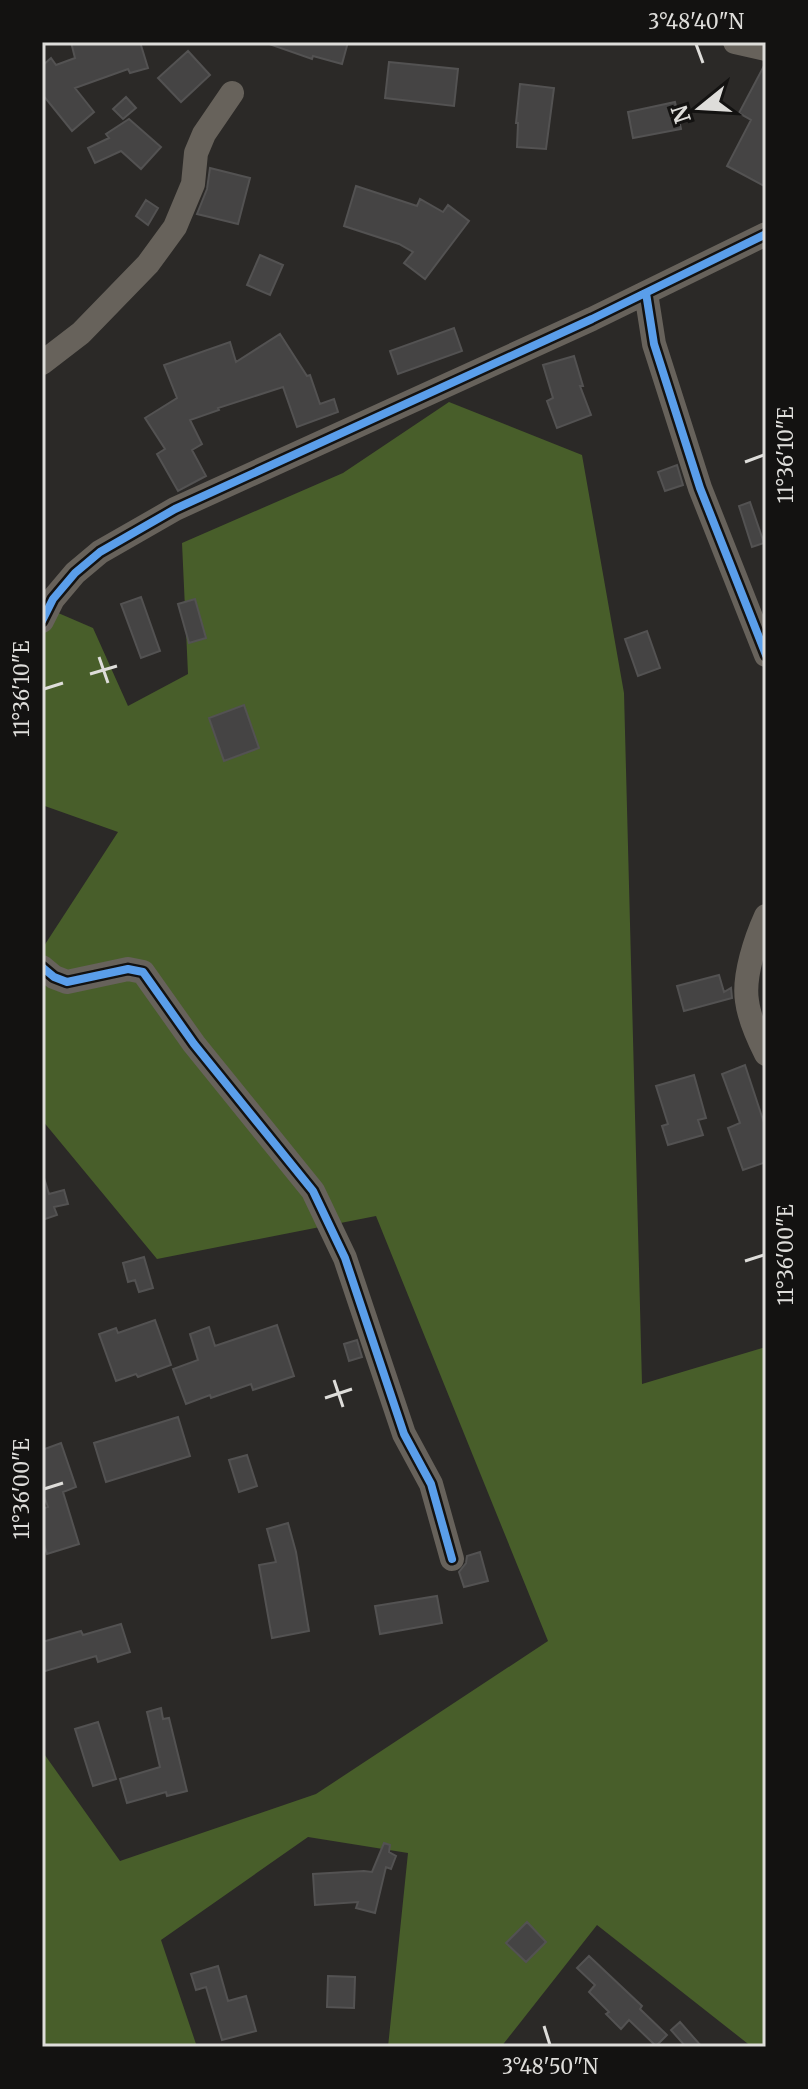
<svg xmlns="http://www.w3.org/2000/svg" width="808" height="2089" font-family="Merriweather,serif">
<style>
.forest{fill:#485e2a}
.building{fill:#454444;stroke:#535252;stroke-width:2}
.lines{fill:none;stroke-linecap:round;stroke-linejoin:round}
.minor{stroke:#67625b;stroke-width:24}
.cycleway-casing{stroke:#131211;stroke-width:13}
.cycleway{stroke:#5a9eea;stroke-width:8}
.ticks{fill:none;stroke:#deddda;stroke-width:3}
.neatline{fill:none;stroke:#deddda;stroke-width:3}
.ticks-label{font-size:20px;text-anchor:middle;fill:#deddda}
</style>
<rect width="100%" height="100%" fill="#2b2927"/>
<!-- forest -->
<path class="forest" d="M449 402 582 455 624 693 642 1384 766 1347V2047H752L597 1925 501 2047H388L408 1853 308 1837 161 1940 197 2047H42V1751L120 1861 316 1794 548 1641 376 1216 157 1259 42 1120V949L118 832 42 805V606L93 628 128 706 188 674 182 543 343 473Z"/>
<!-- building -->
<path class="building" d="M71 42H140L148 68 130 73 128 69 75 88 94 112 72 131 42 94V66L51 58 56 65 75 58Z
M270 42H348L342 64 313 56 312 59 269 44Z
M188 51 210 75 181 102 158 78Z
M389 62 458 69 454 106 385 98Z
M765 64H766V187L727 166 751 120 739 113Z
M520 84 554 88 546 149 517 147 518 123H516Z
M126 97 136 108 123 119 113 109Z
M675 102 681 129 633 138 628 112Z
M129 119 161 147 141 169 121 151 95 163 88 148 109 138 106 134Z
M210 168 250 178 238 224 197 214 207 189Z
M356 186 417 206 420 199 443 212 448 205 469 221 425 279 404 263 413 252 399 244 344 226Z
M146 200 158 208 148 225 136 216Z
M260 255 283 265 270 295 247 285Z
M454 328 462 351 398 374 390 351Z
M280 334 307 376 310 375 320 404 334 399 338 412 297 427 283 387 218 408 219 410 190 420 202 444 192 450 206 476 178 491 157 454 165 449 145 418 177 398 164 365 230 342 236 362Z
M574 356 583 386H580L591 415 557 428 547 401 553 398 543 365Z
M677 465 683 485 665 491 658 472Z
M750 502 764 543 752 547 739 506Z
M141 597 160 651 141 658 121 604Z
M195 599 206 638 189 643 178 604Z
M647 631 660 668 638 676 625 639Z
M244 705 259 748 224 761 209 718Z
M719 975 724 992 731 988 732 998 684 1011 677 986Z
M745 1065 766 1129V1162L743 1170 728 1128 740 1123 722 1074Z
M694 1075 706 1118 698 1120 703 1135 668 1145 662 1126 668 1124 656 1086Z
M44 1178 49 1194 64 1190 68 1204 54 1207 57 1215 42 1220V1179Z
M144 1257 153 1288 139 1292 135 1280 128 1282 123 1263Z
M155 1320 171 1365 138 1377 136 1374 116 1381 99 1334 116 1328 118 1333Z
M277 1325 294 1376 253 1390 251 1384 211 1398 210 1395 186 1404 173 1369 198 1360 190 1334 209 1327 215 1346Z
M357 1340 362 1357 349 1361 344 1344Z
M178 1417 190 1456 106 1482 94 1443Z
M61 1443 76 1487 63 1492 79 1544 47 1554 42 1538V1509L48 1507 42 1491V1450Z
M247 1455 257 1486 239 1492 229 1460Z
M288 1523 296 1552 309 1631 272 1638 259 1565 276 1562 267 1529Z
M480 1552 488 1581 464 1587 459 1572 466 1563 467 1556Z
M437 1596 442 1623 380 1634 375 1606Z
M121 1624 130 1652 98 1662 96 1656 42 1672V1642L81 1631 83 1635Z
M161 1708 163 1719 169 1718 187 1791 167 1796 166 1792 127 1803 120 1779 160 1767 147 1712Z
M98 1722 116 1779 93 1786 75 1729Z
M384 1843 390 1845 389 1852 396 1856 391 1869 386 1867 375 1913 356 1908 358 1902 315 1905 313 1874 364 1871 372 1872Z
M527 1922 546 1942 526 1962 506 1943Z
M589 1956 642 2006 640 2009 667 2035 656 2046 629 2020 621 2029 606 2014 609 2012 589 1992 595 1985 577 1968Z
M218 1966 228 2001 246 1996 256 2031 222 2040 206 1987 196 1990 191 1974Z
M328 1976 355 1977 354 2008 327 2007Z
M680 2022 702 2047H686L671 2030Z"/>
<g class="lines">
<!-- minor -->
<path class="minor" d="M735 42 766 49
M646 293 654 344 700 488 766 655
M42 363 81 333 148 264 175 227 193 184 196 153 204 134 232 93
M42 621 53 599 75 573 100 552 175 509 592 319 766 234
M766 916C756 938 743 976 747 1001 749 1017 759 1040 766 1054
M42 967 54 977 67 982 128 969 143 972 194 1044 313 1191 345 1258 404 1434 431 1484 452 1559"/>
<defs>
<path id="cycleway" d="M646 293 654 344 700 488 766 655
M42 621 53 599 75 573 100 552 175 509 592 319 766 234
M42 967 54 977 67 982 128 969 143 972 194 1044 313 1191 345 1258 404 1434 431 1484 452 1559"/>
</defs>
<!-- cycleway casing -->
<use href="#cycleway" class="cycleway-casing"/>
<!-- cycleway -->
<use href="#cycleway" class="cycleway"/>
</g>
<!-- ticks -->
<path class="ticks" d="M696 44 703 63M745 462 764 455M99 657 108 683M90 674 117 666M44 689 63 683M745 1261 764 1255M334 1380 343 1407M325 1398 352 1389M44 1489 63 1483M544 2026 550 2045"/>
<!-- border -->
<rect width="808" height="2089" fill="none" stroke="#131211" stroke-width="88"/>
<!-- north arrow -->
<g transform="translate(700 108) rotate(252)" stroke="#131211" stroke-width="6" paint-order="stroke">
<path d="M0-6L14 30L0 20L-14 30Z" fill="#deddda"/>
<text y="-12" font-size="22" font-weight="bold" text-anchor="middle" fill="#deddda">N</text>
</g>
<rect x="44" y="44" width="720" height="2001" class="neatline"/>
<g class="ticks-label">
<text x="696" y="29">3°48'40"N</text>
<text transform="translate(786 455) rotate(-90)" y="7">11°36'10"E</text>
<text transform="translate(22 689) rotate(-90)" y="7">11°36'10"E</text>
<text transform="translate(786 1255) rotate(-90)" y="7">11°36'00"E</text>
<text transform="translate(22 1489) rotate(-90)" y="7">11°36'00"E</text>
<text x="550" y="2074">3°48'50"N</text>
</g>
</svg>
